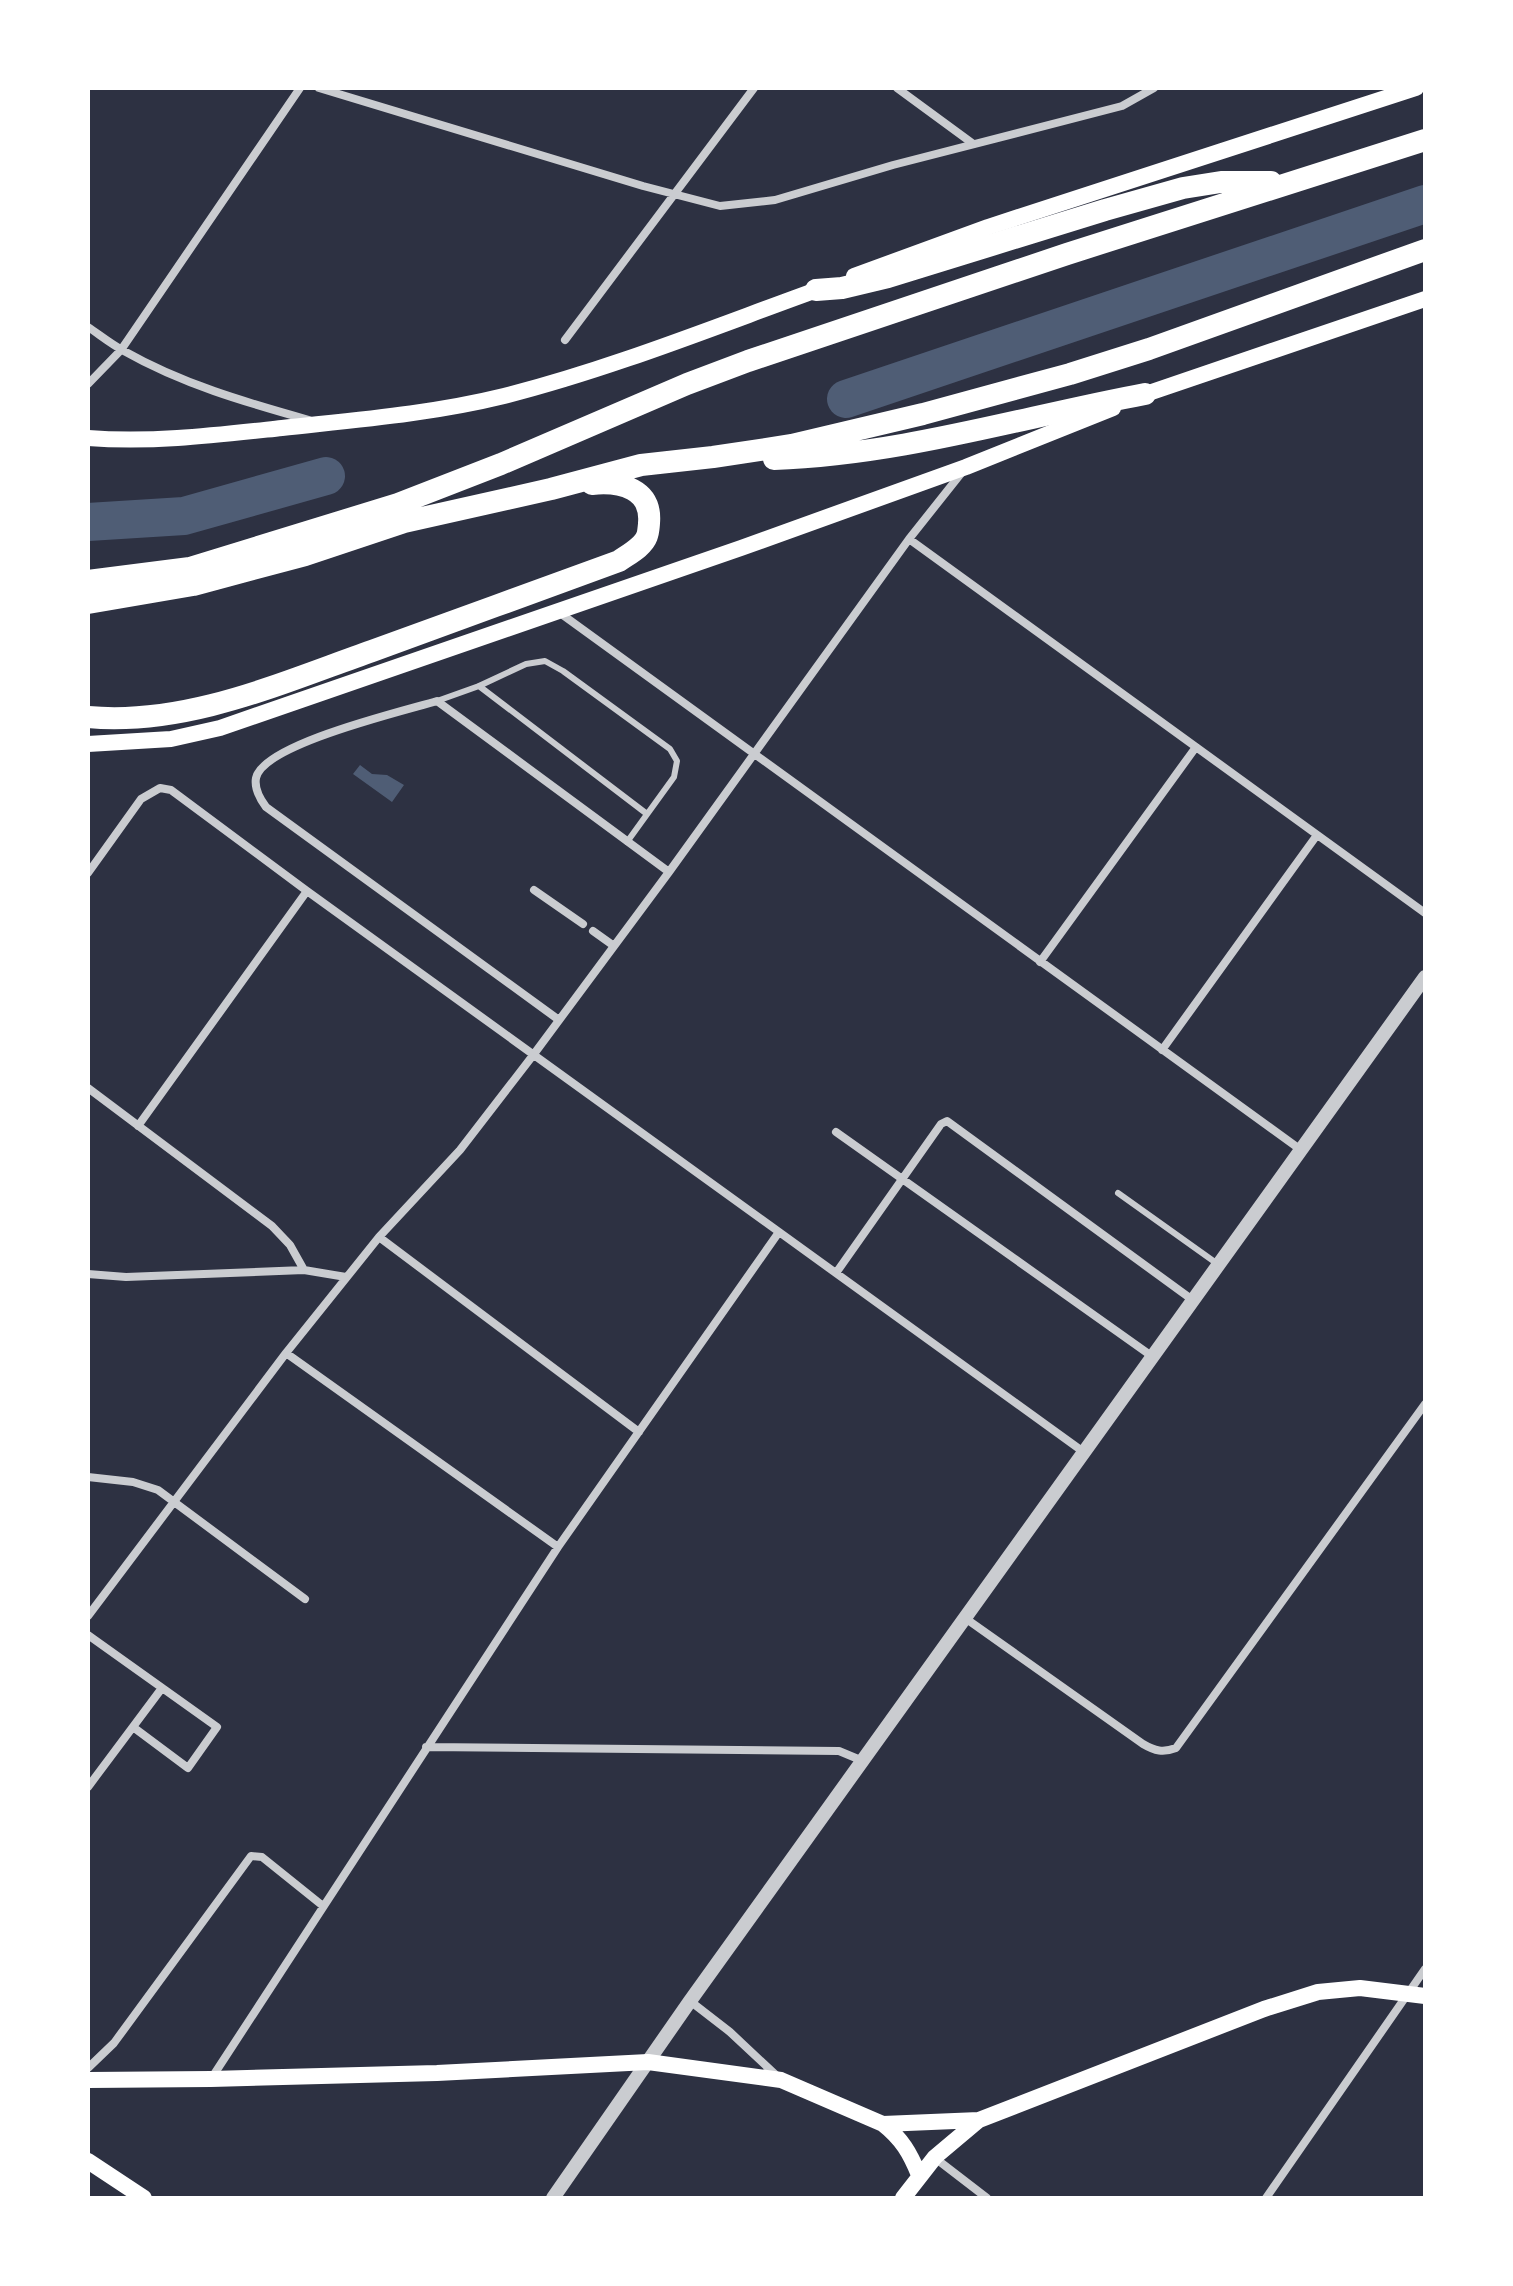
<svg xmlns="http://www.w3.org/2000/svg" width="1513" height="2286" font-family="'DejaVu Sans',sans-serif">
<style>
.water{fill:#4f5d75}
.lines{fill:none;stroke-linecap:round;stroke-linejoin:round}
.river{stroke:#4f5d75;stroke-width:38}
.service{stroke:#caccd0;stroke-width:6}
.minor{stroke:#caccd0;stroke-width:8}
.tertiary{stroke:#caccd0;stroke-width:14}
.secondary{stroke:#fff;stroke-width:16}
.trunk{stroke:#fff;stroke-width:22}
</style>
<rect width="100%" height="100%" fill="#2d3142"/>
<!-- water -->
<path class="water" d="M360 765 372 774 387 775 404 785 392 802 353 774Z"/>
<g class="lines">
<!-- river -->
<path class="river" d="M846 399 1425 204
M88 522 184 516 326 476"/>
<!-- service -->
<path class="service" d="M479 686 647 814
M437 701 479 686 526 664 545 661 563 671 670 749 677 761 674 777 627 842
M1118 1193 1219 1265"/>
<!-- minor -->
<path class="minor" d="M319 88 643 186 720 206 775 200 893 165 1122 106 1154 88
M897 88 972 143
M88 327C100 335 111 344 124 351 182 384 245 402 309 420
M565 340 754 88
M88 384 121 350 300 88
M909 539 1425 913
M560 613 1301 1150
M88 873 141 799 160 788 171 790 307 891 1085 1453
M534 890 583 924
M593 931 614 946
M1040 962 1196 747
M559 1020 266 807C260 799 254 789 256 778 263 744 404 711 437 701L669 872
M1162 1050 1317 835
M88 1088 272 1226 290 1245 304 1270
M138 1126 307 891
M836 1132 1153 1357
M379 1237 639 1432
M836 1273 941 1124 947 1121 1194 1301
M88 1274 126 1277 304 1270 346 1277
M286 1353 558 1547
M88 1477 133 1482 158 1490 305 1599
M88 1616 286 1353 379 1237 460 1150 534 1054 669 872 909 539 963 471
M965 1618 1143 1744C1155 1751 1163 1753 1176 1748L1425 1404
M88 1635 217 1727 188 1768 133 1727
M426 1747 839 1751 863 1761
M88 1787 162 1688
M690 2001 730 2032 778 2077
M88 2068 114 2043 251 1856 262 1857 323 1906
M211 2079 558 1547 779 1232
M935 2158 987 2198
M1266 2198 1425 1969"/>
<!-- tertiary -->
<path class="tertiary" d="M553 2198 690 2001 1425 977"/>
<!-- secondary -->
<path class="secondary" d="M854 276 988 227 1416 88
M1134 398 1425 299
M88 438C153 443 217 435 282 428 355 420 431 414 504 396 614 368 719 325 825 287
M88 744 171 739 220 728 741 548 966 467 1113 408
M88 2080 211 2079 437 2073 648 2062 781 2080 883 2124 979 2120 1264 2009 1318 1992 1360 1988 1425 1996
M883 2124C902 2139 910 2153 919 2175
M88 2161 144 2198
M903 2198 935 2157 979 2120"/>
<!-- trunk -->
<path class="trunk" d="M816 290 842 288 888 277 1105 210 1183 188 1221 182H1271
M774 459C900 455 1022 417 1145 394
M88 581 190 568 398 504 501 464 687 384 748 361 1067 254 1425 140
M88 603 193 585 305 555 404 522 551 489 641 465 713 457 792 445 923 414 1070 374 1149 349 1425 250
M88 717C186 726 281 683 372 651 454 621 537 591 619 561 629 554 643 547 647 536 648 535 649 524 649 523 652 489 621 481 592 484"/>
</g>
<!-- border -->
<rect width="1513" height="2286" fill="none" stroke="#ffffff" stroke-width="180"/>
</svg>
